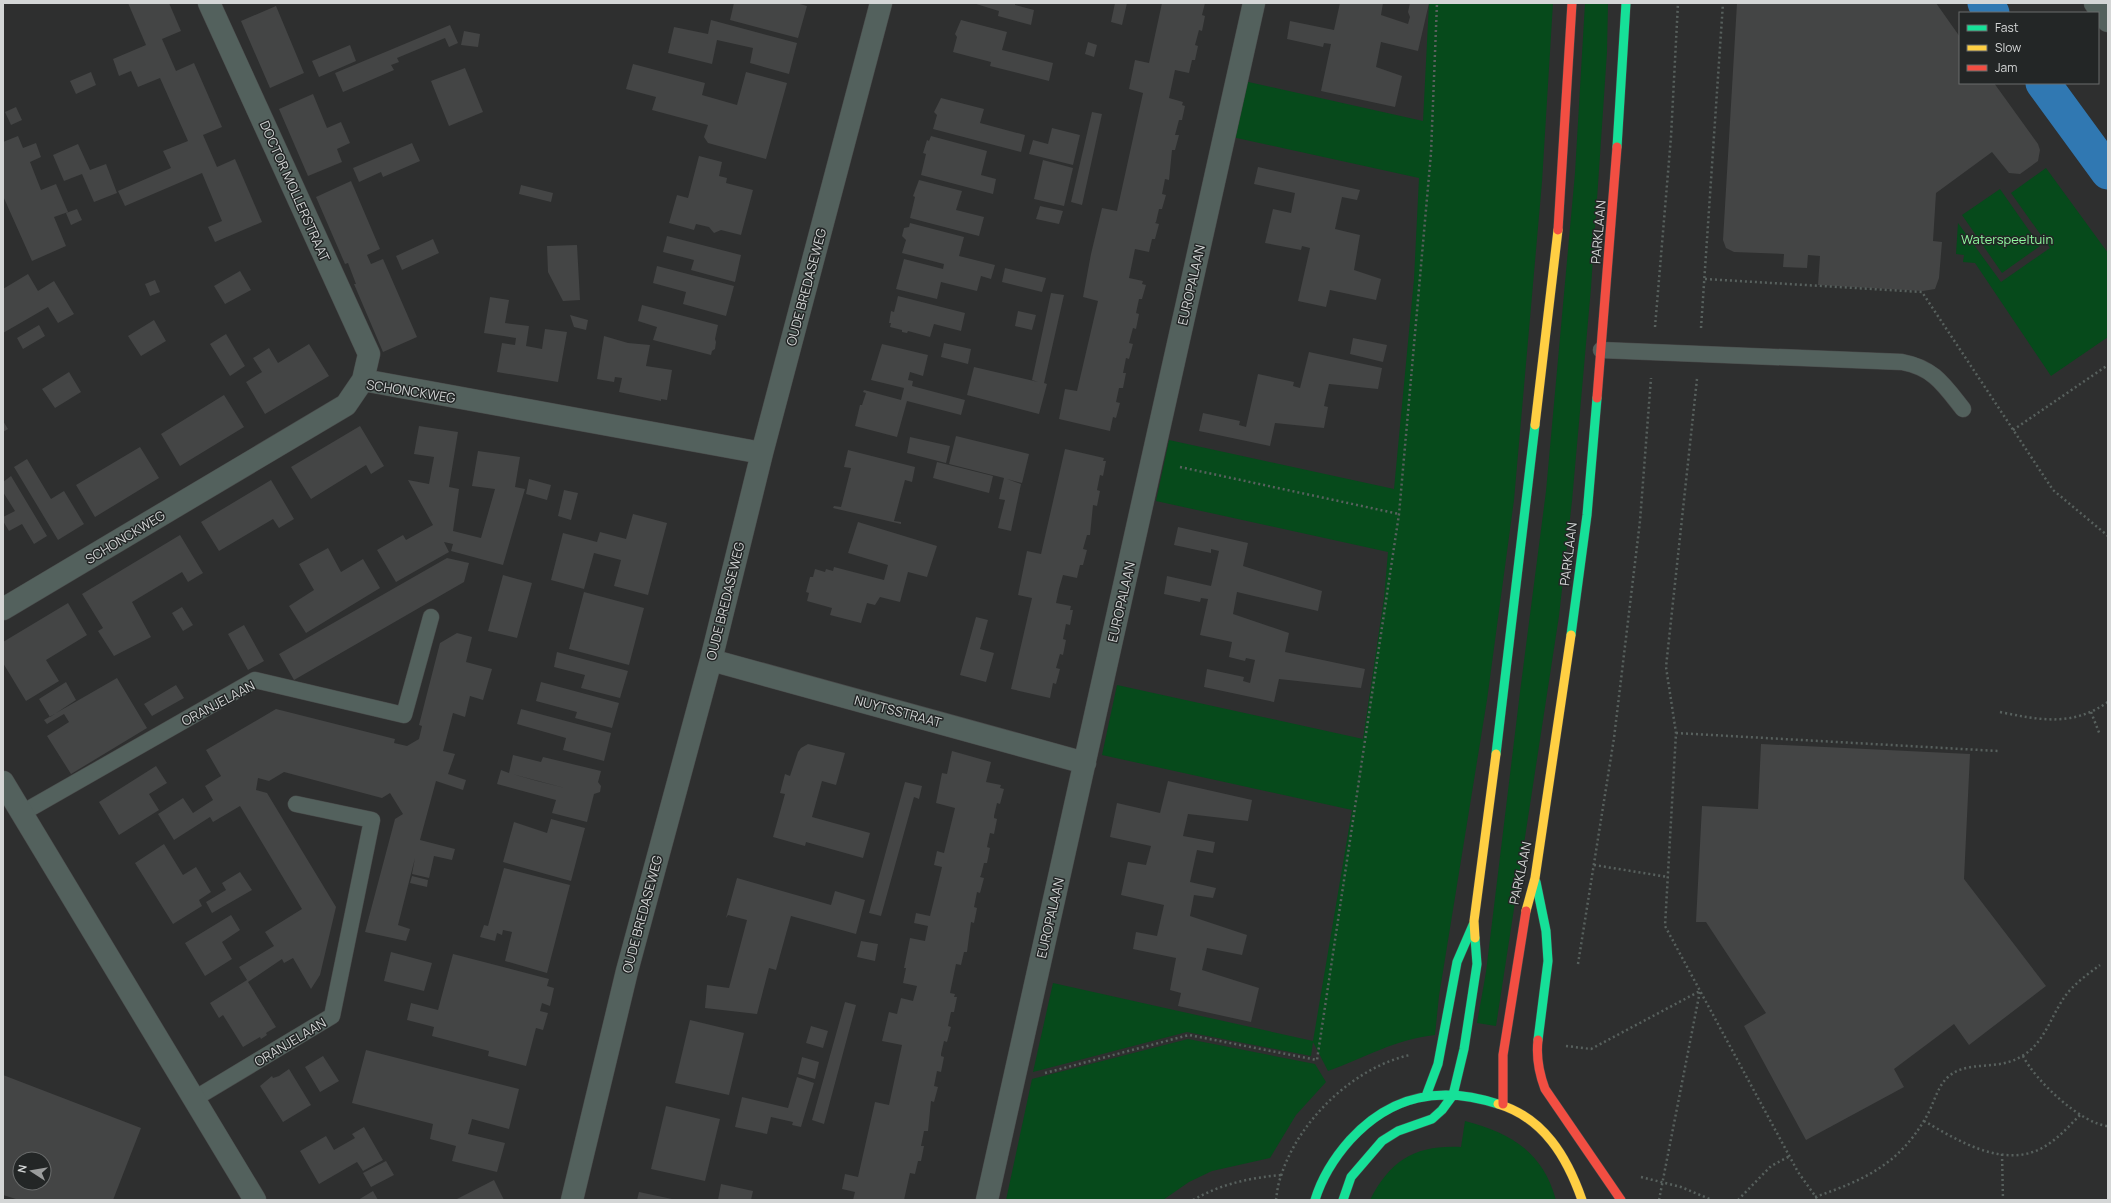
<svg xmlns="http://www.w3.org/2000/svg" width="2111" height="1203" font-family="Manrope,sans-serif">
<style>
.green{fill:#064a1b}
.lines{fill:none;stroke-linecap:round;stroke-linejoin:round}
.canal{stroke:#3078b2;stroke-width:35}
.building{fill:#444545;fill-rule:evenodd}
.lane-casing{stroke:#494a4a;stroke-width:17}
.street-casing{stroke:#494a4a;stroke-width:23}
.fast-casing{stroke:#494a4a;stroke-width:10}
.slow-casing{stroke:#494a4a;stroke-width:10}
.jam-casing{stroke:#494a4a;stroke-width:10}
.path{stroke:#58615e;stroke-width:2.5;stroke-dasharray:2 3;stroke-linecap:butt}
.lane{stroke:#53615d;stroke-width:16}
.street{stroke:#53615d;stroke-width:22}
.fast{stroke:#16e098;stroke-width:9}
.slow{stroke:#ffcf43;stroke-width:9}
.jam{stroke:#f24e42;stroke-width:9}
.labels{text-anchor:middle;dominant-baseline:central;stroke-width:3;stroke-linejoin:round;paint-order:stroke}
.street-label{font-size:13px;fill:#d4d6d6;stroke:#232626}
.park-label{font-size:13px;fill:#90f89f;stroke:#232626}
</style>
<rect width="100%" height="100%" fill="#2e2f2f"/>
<!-- green -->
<path class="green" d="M1429 3H1553L1542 182 1514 500 1487 700 1439 996 1435 1035C1396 1039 1364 1058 1328 1071L1313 1042 1311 1056 1187 1032 1033 1072 1053 983 1313 1041 1352 810 1102 755 1117 685 1363 739 1384 598 1388 552 1156 501 1169 440 1394 489 1414 279 1419 178 1232 137 1244 81 1423 121Z
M1585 3H1608L1607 52 1591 288 1572 501 1559 616 1496 1026 1477 1023 1486 972 1520 692 1546 491 1575 173Z
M2046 168 2108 253V337L2051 376 1975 263 1963 262 1964 255 1956 254 1958 223 2001 282 2050 248 2011 193Z
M2000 189 2040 246 2002 273 1962 215Z
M1188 1039 1315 1064 1326 1082 1296 1115 1270 1158 1212 1171 1189 1182 1163 1200H1006L1032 1079Z
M1465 1121C1511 1133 1543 1152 1556 1200H1370C1391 1159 1416 1145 1461 1147Z"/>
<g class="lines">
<!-- canal -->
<path class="canal" d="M1985 3 1992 13
M2043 83 2108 172"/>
</g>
<!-- building -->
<path class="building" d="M128 3H169L181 31 162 39 176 71 194 63 222 127 203 135 217 167 235 159 262 222 215 242 208 227 222 221 202 173 125 206 118 191 171 168 163 151 188 141 160 78 138 87 131 71 119 76 113 59 146 45Z
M734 3H796L807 6 798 38 730 20Z
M973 3H1015V5L1034 10 1031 25 998 16 999 11Z
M1115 3H1127L1122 25 1111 22Z
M1162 3H1205L1202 15 1205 16 1202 31 1199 30 1195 45 1198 46 1195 60H1192L1189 73 1175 70 1169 98 1183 102 1182 105 1185 106 1182 120H1179L1175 135H1179L1175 150H1172L1169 180 1165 179 1162 194 1166 195 1162 209H1159L1156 222 1155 223 1159 224 1155 239H1152L1149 252 1135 249 1129 278 1143 281 1142 284 1146 285 1142 299H1139L1136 313 1139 314 1136 329 1133 328 1129 343 1133 344 1129 359 1126 358 1123 373H1126L1123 388H1119L1116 402 1120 403 1116 418 1113 417 1110 431 1059 419 1065 389 1077 391 1098 301 1083 297 1091 254 1102 208 1117 211 1143 93 1129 89 1135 60 1149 63Z
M1340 3H1383L1381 15 1408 24 1410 17 1408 12 1410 3H1429L1418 51 1381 42 1376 67 1402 76 1395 107 1321 91 1331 44 1324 43 1323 47 1287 39 1290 21 1334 30Z
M1737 3H1936L1960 37V83H1994L2038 144 2040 150 2038 161 2020 174 2009 173 1992 152 1936 193 1933 241 1942 242 1939 278 1935 289 1923 291 1818 285 1820 256 1808 255 1807 268 1783 267 1784 254 1734 252 1726 248 1723 240Z
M276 6 304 73 270 88 241 21Z
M711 20 797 43 789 74 750 63 753 48 717 40 712 64 668 53 674 27 708 34Z
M961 20 1007 32 1002 50 1053 63 1049 81 990 66 991 62 953 52 957 37 955 34Z
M450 25 458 43 449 47 445 38 397 58 399 62 391 65 394 70 343 92 335 73Z
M464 31 480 34 478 47 461 45Z
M1088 42 1097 45 1094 57 1085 54Z
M350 45 356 61 319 77 312 61Z
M633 64 705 83 702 95 737 105 746 72 787 83 766 159 708 143 704 137 708 125 652 110 656 97 626 89Z
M465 68 483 112 449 126 431 81Z
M91 72 96 85 76 94 70 81Z
M313 94 327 128 341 122 350 143 337 149 342 162 308 176 279 109Z
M941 98 984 109 980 123 1025 135 1021 152 933 129 937 115 934 112Z
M16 107 22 120 11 125 5 112Z
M1092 112 1102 114 1082 205 1071 202Z
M1052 128 1080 135 1073 165 1029 154 1033 140 1048 144Z
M18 136 23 148 36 143 41 157 30 162 41 190 56 184 68 212 54 217 66 246 32 261 3 196V142Z
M931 136 987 151 981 175 996 179 993 194 921 175 926 154 923 153 927 140 929 141Z
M412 143 420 161 383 177 381 172 359 182 353 168Z
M78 144 90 170 106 164 117 193 94 202 82 174 64 181 53 155Z
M699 156 722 162 719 176 727 178 726 183 753 190 741 235 721 230 714 233 709 227 696 224 694 230 669 223 677 195 688 198Z
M1043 160 1073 168 1064 206 1034 199Z
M1258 167 1360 190 1357 200 1342 197 1335 229 1360 235 1354 270 1381 279 1376 300 1330 290 1326 307 1298 301 1310 248 1302 246 1301 250 1265 243 1273 209 1291 213 1295 193 1254 184Z
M919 180 962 191 956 210 984 217 979 236 910 218 915 197 913 196Z
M351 181 380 249 367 255 371 264 383 259 417 337 383 352 354 284H356L348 263 345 264 316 197Z
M521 185 553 193 551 202 519 194Z
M1040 206 1063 211 1059 224 1036 219Z
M77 209 82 220 71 225 66 213Z
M910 223 964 237 959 256 995 265 991 279 981 276 977 291 941 282 937 299 896 289 904 259 943 269 944 264 902 253 906 240 902 236 904 228 909 227Z
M667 236 741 255 735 282 691 270 694 260 663 252Z
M433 239 439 253 402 270 396 256Z
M577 245 580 300 563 301 548 272 547 246Z
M657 266 734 286 726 316 683 304 686 292 653 283Z
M1005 268 1046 278 1042 292 1002 282Z
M240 271 251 290 225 304 214 286Z
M28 274 38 291 54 281 74 314 58 323 48 307 3 333V289Z
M155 280 160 292 150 296 145 284Z
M1051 293 1064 295 1044 383 1047 384 1039 414 967 395 974 367 1038 382 1032 380Z
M898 296 965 313 961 331 934 324 930 337 908 331 907 333 902 332V330L890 327 891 323H889L891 311 894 312Z
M490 297 509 300 505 323 529 326 526 346 542 349 545 329 567 332 558 382 497 372 502 343 515 345 516 338 484 333Z
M642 305 718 325 715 339 716 342 715 349 712 351 711 355 653 340 657 327 638 321Z
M1018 311 1036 315 1032 330 1015 326Z
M570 315 588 320 586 330 574 327Z
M154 320 166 341 141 356 128 336Z
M39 325 45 336 23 349 17 338Z
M226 334 245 366 230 376 210 344Z
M604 336 628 343 650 345 646 366 672 370 667 400 661 399V401L619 392 622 378 615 377 614 382 597 379Z
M1353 338 1387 345 1383 362 1350 354Z
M944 343 971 349 968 364 941 357Z
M309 344 329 376 265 414 246 382 262 372 253 358 269 348 278 363Z
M882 344 928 355 923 376 910 372 908 380 913 381 912 386 965 400 961 415 907 401 897 437 855 426 860 405H862L866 393 863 392 864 390 901 400 904 388 871 380Z
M1309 352 1382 368 1378 389 1329 384 1324 406 1328 407 1324 428 1275 423 1270 446 1199 431 1203 413 1240 421 1239 425 1246 427 1258 374 1294 382 1293 386 1300 388Z
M69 372 81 392 55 408 42 389Z
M224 395 244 427 180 466 161 434Z
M3 421 8 429 3 432Z
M360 426 384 466 371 474 366 465 311 499 291 467Z
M419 426 458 432 449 487 459 489 453 531 481 538 495 489 472 486 478 451 520 457 515 487 525 489 503 565 451 551 453 544 444 542 449 552 396 582 377 550 403 535 406 540 433 525 408 480 429 484 434 457 414 454Z
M956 436 1029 454 1022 483 1007 479 1021 484 1011 531 998 528 1005 500 999 499 1004 478 949 464Z
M910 437 950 446 946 463 907 453Z
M140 447 159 478 95 517 76 485Z
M1065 449 1104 458 1103 461H1106L1103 476 1100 475 1097 490 1100 491 1097 506 1093 505 1090 535H1087L1083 549 1087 550 1083 565H1080L1077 578 1063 575 1059 589 1056 603 1071 606 1070 610H1073L1070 625 1066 624 1063 639 1066 640 1063 655 1060 654 1056 668 1060 669 1056 684 1053 683 1050 698 1011 689 1032 598 1018 595 1027 551 1041 554Z
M848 450 915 467 912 482 905 480 894 521 901 522V524L833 508 834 506 841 507 851 468 844 467Z
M27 459 51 499 64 491 84 524 58 540 14 467Z
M937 462 993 476 989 493 933 478Z
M11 476 47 536 34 544 22 524 9 531 3 521V517L15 511 3 492V482Z
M529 479 551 485 547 500 526 494Z
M271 480 294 519 279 528 273 519 219 551 201 522Z
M564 490 578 493 571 520 558 516Z
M633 514 667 523 648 595 614 586 621 560 594 553 584 589 551 580 563 533 597 542 600 532 626 539Z
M858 522 937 546 927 577 908 572 900 602 880 597 875 605 867 603 861 623 830 615 832 608 807 601 809 593 806 592 810 577H813L815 569 825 572 826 569 833 571 834 567 884 580 888 565 848 553Z
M1178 527 1248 543 1243 566 1322 591 1318 611 1237 592 1233 614 1289 633 1285 652 1365 669 1361 688 1279 679 1274 702 1204 687 1207 669 1244 677 1243 681 1250 683 1255 660 1246 658 1245 661 1229 657 1232 642 1200 635 1208 599 1201 598 1200 602 1164 594 1167 576 1211 586 1219 551 1211 549V553L1174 545Z
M180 535 203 573 188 582 182 572 132 602 151 637 114 656 98 631 103 628 82 594Z
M328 548 341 572 363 559 380 588 306 633 289 606 314 590 299 564Z
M447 558 469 563 464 582 294 680 279 654Z
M503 575 532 583 517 638 488 631Z
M584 592 644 608 629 665 569 649Z
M68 603 87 635 46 660 59 681 26 701 3 663V642Z
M182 607 193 625 183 631 172 613Z
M976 617 988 620 980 649 994 653 986 682 960 675Z
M244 625 264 661 248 670 228 634Z
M457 633 472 637 466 662 492 669 483 700 470 696 465 717 453 713 443 751 455 754 448 774 466 780 463 790 436 781 420 840 455 849 452 860 434 856 429 878 412 874 415 858 398 925 410 929 406 941 365 932 395 819 403 814 390 793 382 798 284 772 269 781 258 778 256 790 267 793 336 907 320 975 311 989 293 958 284 963 282 959 248 982 276 1027 266 1033 267 1035 261 1039 260 1037 243 1047 223 1015 219 1018 210 1003 247 980 239 967 274 946 265 932 302 909 240 806 213 822 210 817 174 840 158 814 183 798 193 813 213 800 205 786 221 776 206 750 276 709 395 739 394 743 407 746 419 739 422 726 419 725 440 643Z
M557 652 628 671 620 698 581 688 585 675 554 667Z
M117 678 147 728 71 774 47 736 69 722 64 714 47 724 44 720Z
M66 682 76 700 50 717 39 699Z
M541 682 619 703 612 728 575 718 577 712 536 701Z
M176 685 184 698 152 716 144 704Z
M521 709 611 733 604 761 563 750 566 738 517 724Z
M808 744 845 753 836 785 822 781 812 817 870 833 863 858 806 842 805 846 773 837 785 794 780 793 785 774 790 776 798 752 801 748Z
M1761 744 1970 754 1964 879 2046 986 1969 1045 1954 1024 1894 1069 1904 1087 1806 1140 1744 1026 1766 1013 1706 922H1696L1702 806 1758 809Z
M952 751 991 762 986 782 1001 785 1000 788 1004 789 1000 804 997 803 994 816V818L997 819 994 834 990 833 987 847 990 848 987 863H984L981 875 980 877 984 878 980 893 977 892 974 907 977 908 974 923 971 922 967 952H964L961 965 956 964 950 993 955 994 954 997H957L954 1012H951L948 1026 951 1027 947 1042 944 1041 941 1054V1056L944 1057 941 1072 937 1071 934 1086 938 1087 934 1102 931 1101 928 1131H924L921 1146H924L921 1161H918L915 1174 910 1173 904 1200H853L855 1192 842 1189 845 1174 858 1177 875 1102 889 1105 902 1045 882 1041 889 1012 897 1014 901 998 913 1001 917 986 903 983 906 968H904L910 938 925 941 928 926 914 923 916 913 930 916 935 896 942 867 934 865 937 851 944 853 955 808 936 803 942 773 947 774Z
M513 755 541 762 543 757 601 771 598 782 601 786 600 792 594 794 587 822 552 813 556 800 497 784 501 770 509 773ZM512 774 565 788 537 781Z
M156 766 167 783 149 794 159 810 119 835 99 802Z
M1168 781 1252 800 1248 821 1188 814 1183 836 1215 842 1213 853 1197 850 1190 882 1216 888 1213 898 1194 895 1190 916 1247 935 1242 955 1207 948 1202 970 1259 988 1251 1022 1178 1006 1181 993 1170 990 1176 958 1133 949 1136 932 1157 936 1164 905 1121 895 1128 862 1146 865 1151 846 1110 837 1117 803 1160 813Z
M905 782 922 786 919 799 914 797 881 916 869 913Z
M551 819 585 828 571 881 503 862 514 822 547 833Z
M164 844 183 875 196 867 211 892 199 900 202 906 173 924 135 863Z
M504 868 570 885 547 973 505 961 512 932 503 930 502 935 497 933 495 941 480 937 484 925 488 926Z
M240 872 252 890 212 913 206 902 226 890 222 883Z
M412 876 428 880 427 887 410 883Z
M737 878 831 905 835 891 865 900 856 934 791 916 776 970 769 968 757 1014 705 1008 707 985 729 988 747 920 728 915 726 918Z
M231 915 240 930 222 942 232 959 205 976 185 943Z
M861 941 878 944 875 961 857 957Z
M391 952 432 963 424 991 384 981Z
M453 954 549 979 547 986 554 988 550 1006 542 1003 540 1011 548 1013 543 1030 536 1028 526 1066 488 1056 489 1051 432 1036 434 1027 407 1020 411 1003 438 1010Z
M845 1002 856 1005 824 1124 812 1120Z
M690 1020 744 1033 729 1095 675 1083Z
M811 1026 828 1031 823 1048 806 1043Z
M366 1050 519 1089 509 1129 472 1119 468 1134 505 1143 497 1172 452 1161 456 1146 430 1139 433 1124 352 1103Z
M323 1056 339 1081 320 1092 305 1067Z
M802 1057 819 1062 815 1079 798 1074Z
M289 1069 311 1105 283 1122 260 1086 272 1076 273 1078 279 1076Z
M3 1075 141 1128 113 1200H19L3 1195ZM20 1159H44V1183H20Z
M797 1077 814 1083 801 1127 792 1125 793 1122 771 1117 767 1134 735 1127 742 1097 788 1108Z
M666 1106 720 1119 705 1181 651 1169Z
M364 1127 383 1160 363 1171 357 1162 319 1184 300 1151 326 1136 334 1150 355 1138 352 1134Z
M386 1161 394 1175 371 1187 363 1173Z
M494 1180 504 1200H455Z
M721 1184 753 1191 751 1200H718Z
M373 1191 378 1200H358Z
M639 1192 672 1199V1200H637Z"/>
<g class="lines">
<defs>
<path id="lane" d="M1601 350 1902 362C1934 368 1944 385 1963 409
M22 813 255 680 404 715 431 617
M194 1099 332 1016 372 820 296 804"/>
<path id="street" d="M209 3 369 354 363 380
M2095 3 2108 21
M3 609 346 405 363 380 762 453
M711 660 1085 763
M3 782 255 1200
M572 1200 627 971 711 660 762 453 881 3
M987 1200 1254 3"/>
<path id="fast" d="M1617 147 1626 3
M1571 635 1587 515 1597 398
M1496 754 1535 425
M1536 882 1546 931 1548 961 1538 1040
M1426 1096 1438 1064 1457 962 1473 925
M1315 1200C1322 1177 1334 1158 1350 1140 1391 1095 1440 1085 1498 1104
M1343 1200 1351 1177 1382 1141 1398 1131 1432 1119 1442 1110 1453 1095 1464 1049 1477 964 1475 938"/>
<path id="slow" d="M1535 425 1558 230
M1526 911 1535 878 1571 635
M1475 938 1474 921 1496 754
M1498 1104C1544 1118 1567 1157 1582 1200"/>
<path id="jam" d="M1558 230 1572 3
M1597 398 1617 147
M1538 1040C1536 1057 1539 1073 1545 1089L1621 1200
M1503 1104V1055L1526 911"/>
</defs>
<!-- lane casing -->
<use href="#lane" class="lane-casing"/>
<!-- street casing -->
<use href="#street" class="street-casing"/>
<!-- fast casing -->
<use href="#fast" class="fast-casing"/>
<!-- slow casing -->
<use href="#slow" class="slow-casing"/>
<!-- jam casing -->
<use href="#jam" class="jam-casing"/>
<!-- path -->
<path class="path" d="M1705 279 1922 292 2053 490 2108 536
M1655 327 1671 137 1678 3
M1701 328 1723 3
M1697 379 1666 667 1676 733 1665 926 1798 1172 1818 1200
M2013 430 2108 365
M1180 467 1399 514
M2000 712C2040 720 2072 727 2108 702
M2091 712 2100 735
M1676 733 1998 751
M1594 865 1668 877
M1578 964 1614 738 1640 521 1651 378
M1566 1046 1591 1049 1700 991
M2023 1056C2035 1080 2081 1124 2108 1126
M1045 1073 1189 1035 1317 1060 1399 514 1431 153 1437 3
M1924 1121C1957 1140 2003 1169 2042 1148 2057 1140 2069 1126 2081 1114
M2002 1154 2003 1200
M1641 1177 1681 1187 1712 1200
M1815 1197C1864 1180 1898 1165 1925 1119 1934 1105 1936 1088 1948 1077 1968 1059 1997 1072 2022 1056 2045 1043 2051 1015 2066 995 2075 983 2088 974 2100 965
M1193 1200C1221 1184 1249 1178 1281 1175
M1276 1200C1277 1192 1278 1184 1281 1176 1298 1121 1354 1067 1410 1055
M1659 1200 1700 991
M1738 1200 1771 1166 1790 1156"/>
<!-- lane -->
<use href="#lane" class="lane"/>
<!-- street -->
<use href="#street" class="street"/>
<!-- fast -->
<use href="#fast" class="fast"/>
<!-- slow -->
<use href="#slow" class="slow"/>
<!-- jam -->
<use href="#jam" class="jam"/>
</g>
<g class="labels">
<!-- street labels -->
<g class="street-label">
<text transform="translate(295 191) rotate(66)">DOCTOR MOLLERSTRAAT</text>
<text transform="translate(1598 232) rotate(-85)">PARKLAAN</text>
<text transform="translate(1191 285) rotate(-77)">EUROPALAAN</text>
<text transform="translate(806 287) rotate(-75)">OUDE BREDASEWEG</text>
<text transform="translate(411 391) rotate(9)">SCHONCKWEG</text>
<text transform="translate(125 537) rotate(-31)">SCHONCKWEG</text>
<text transform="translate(1568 554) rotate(-83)">PARKLAAN</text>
<text transform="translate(725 601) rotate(-76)">OUDE BREDASEWEG</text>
<text transform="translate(1121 602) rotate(-77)">EUROPALAAN</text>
<text transform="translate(218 703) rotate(-28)">ORANJELAAN</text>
<text transform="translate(898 711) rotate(15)">NUYTSSTRAAT</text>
<text transform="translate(1520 873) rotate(-78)">PARKLAAN</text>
<text transform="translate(642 914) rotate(-75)">OUDE BREDASEWEG</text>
<text transform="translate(1050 918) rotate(-77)">EUROPALAAN</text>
<text transform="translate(290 1042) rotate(-31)">ORANJELAAN</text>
</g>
<!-- park labels -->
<g class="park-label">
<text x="2007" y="239">Waterspeeltuin</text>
</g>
</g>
<!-- border -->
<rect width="2111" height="1203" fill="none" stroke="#d4d6d6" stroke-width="8"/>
<!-- legend -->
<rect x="1959" y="12" width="140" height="72" fill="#232626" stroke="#6a6c6c"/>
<rect x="1967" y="25" width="20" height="6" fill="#16e098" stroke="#6a6c6c"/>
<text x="1995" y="32" font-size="12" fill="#d4d6d6">Fast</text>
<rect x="1967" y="45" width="20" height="6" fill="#ffcf43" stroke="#6a6c6c"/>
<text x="1995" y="52" font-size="12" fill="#d4d6d6">Slow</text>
<rect x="1967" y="65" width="20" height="6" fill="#f24e42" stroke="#6a6c6c"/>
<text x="1995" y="72" font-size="12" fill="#d4d6d6">Jam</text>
<!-- north arrow -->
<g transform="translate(32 1171) rotate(282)"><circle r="19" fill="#232626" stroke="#6a6c6c"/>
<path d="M0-3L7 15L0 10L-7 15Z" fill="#9a9c9c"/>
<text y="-6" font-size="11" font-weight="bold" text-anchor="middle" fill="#d4d6d6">N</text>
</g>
</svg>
